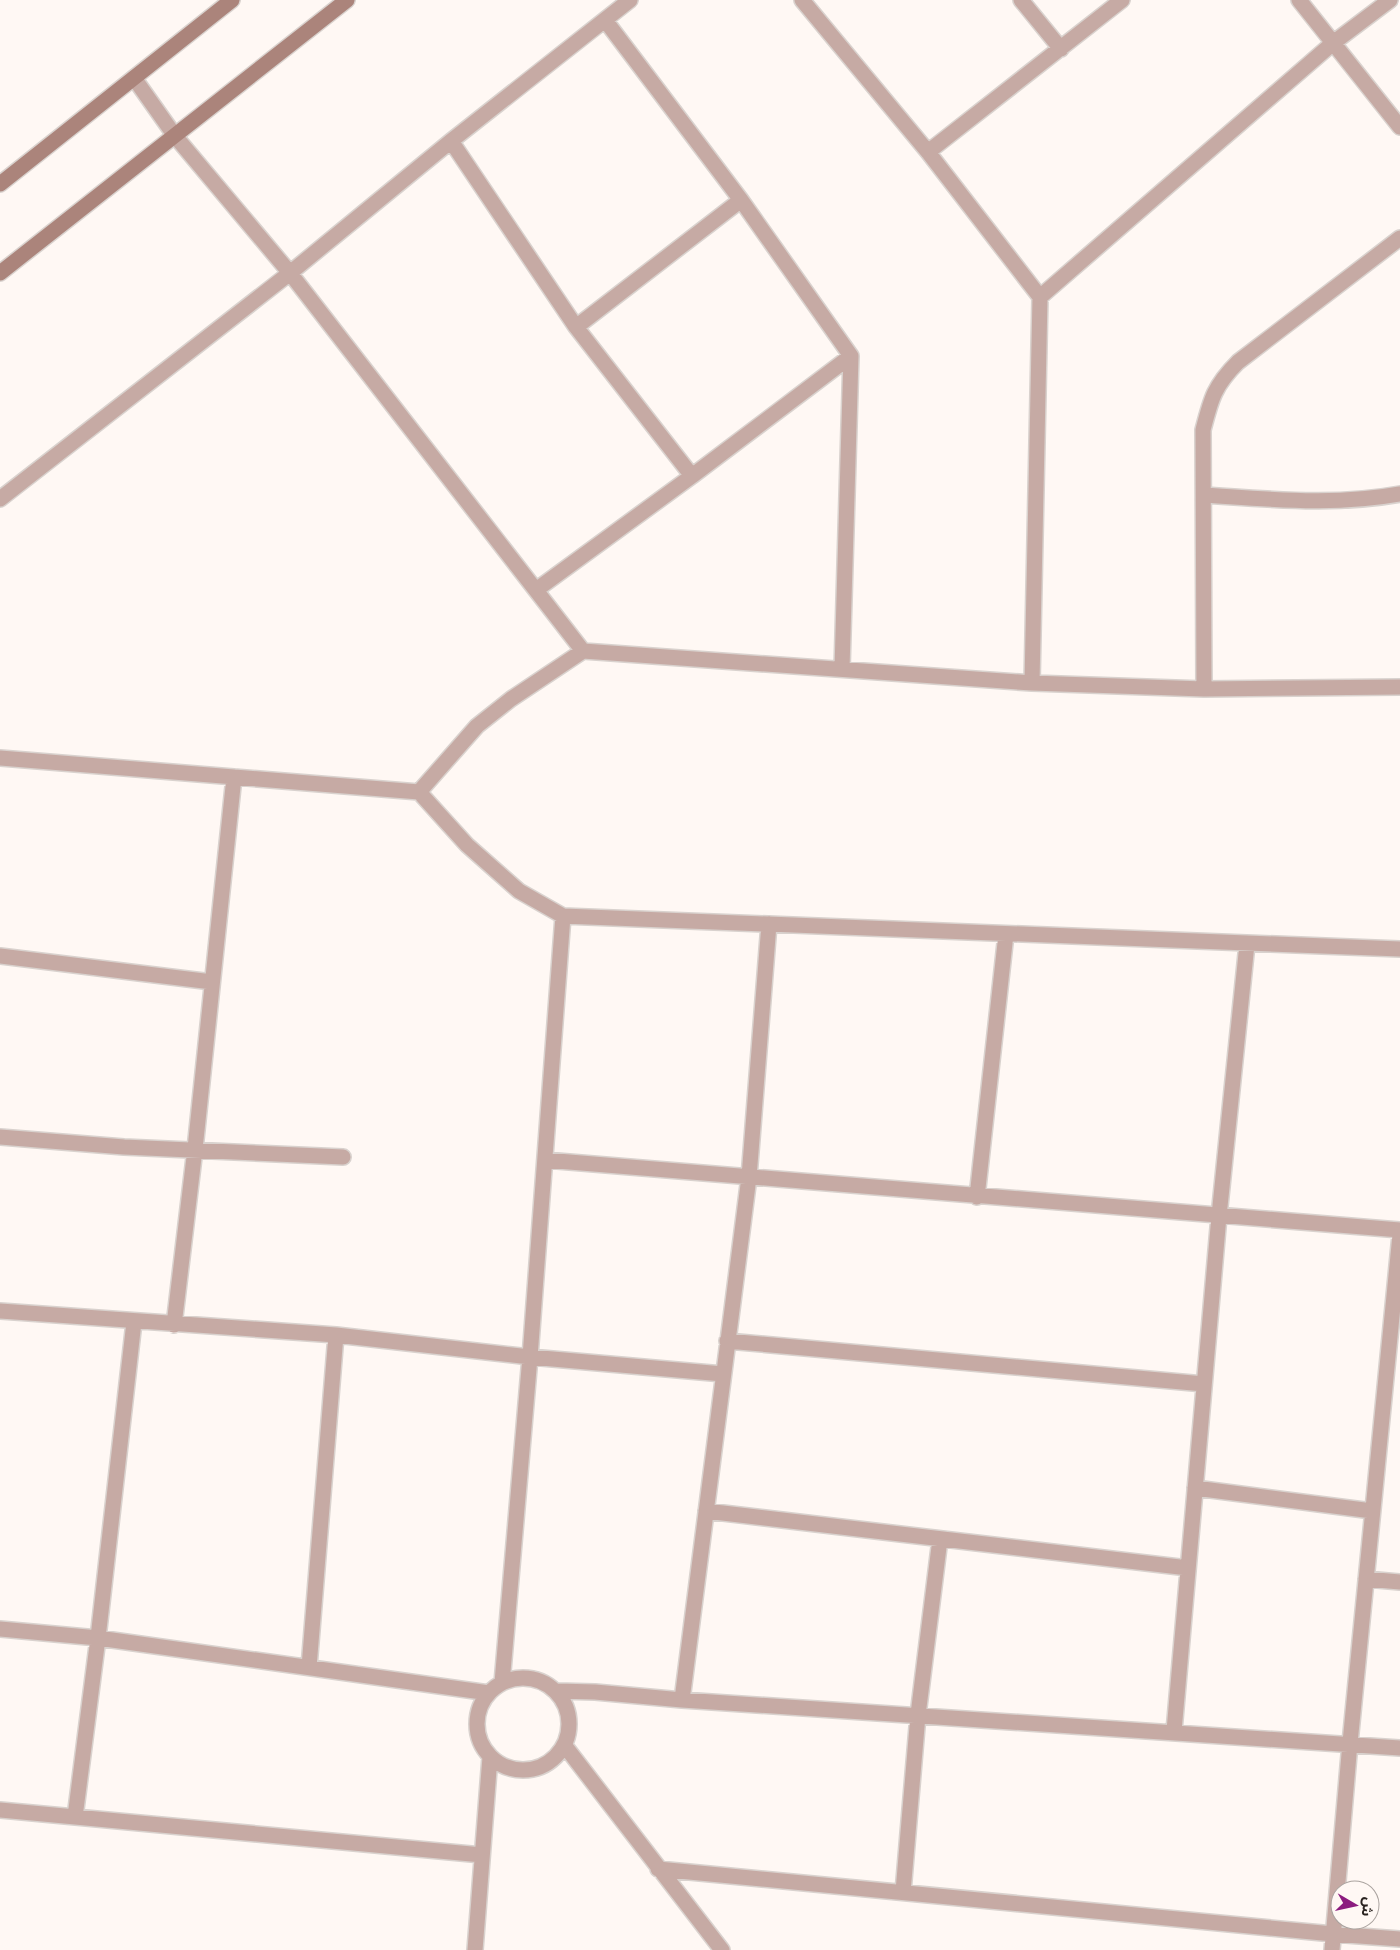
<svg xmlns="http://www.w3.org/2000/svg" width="1400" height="1950" font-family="Signika,'Noto Sans Arabic',sans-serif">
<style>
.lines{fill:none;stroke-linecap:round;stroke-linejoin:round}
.street-casing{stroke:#d9d2ce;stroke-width:18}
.secondary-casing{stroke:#d9d2ce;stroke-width:18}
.street{stroke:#c6aaa4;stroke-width:15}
.secondary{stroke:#ab847b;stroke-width:15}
</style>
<rect width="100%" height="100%" fill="#fff8f4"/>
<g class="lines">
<defs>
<path id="street" d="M802 0 928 152 1040 297 1032 683
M1021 0 1061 49
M1299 0 1400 127
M134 78 175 136 290 273 583 651
M451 141 576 327 692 476 536 590
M928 152 1122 0
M741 200 851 356
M1040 297 1333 43 1390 0
M576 327 741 200 605 20
M692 476 851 356 842 669
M1204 495C1269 499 1335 506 1400 494
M0 499 290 273 451 141 630 0
M1400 687 1204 689 1032 683 583 651 511 699 477 726 419 792 467 845 519 891 563 916 1400 949
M1204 689 1203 430C1211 399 1214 386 1238 362L1400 238
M0 758 419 792
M0 956 212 982
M0 1137 124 1147 343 1157
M545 1160 1400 1230
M977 1197 1006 934
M0 1311 336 1335 530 1357 723 1374
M174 1325 195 1149 234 777
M727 1341 1204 1384
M1195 1488 1372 1511
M706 1511 1188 1568
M1366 1579 1400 1582
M0 1629 98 1638 489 1693
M309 1667 336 1335
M477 1724a46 46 0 1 1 92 0a46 46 0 1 1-92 0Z
M502 1683 530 1357 563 916
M557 1691 595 1692 682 1700 1400 1748
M682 1700 749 1177 769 924
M1174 1731 1219 1216 1247 944
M565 1746 722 1950
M0 1810 482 1855
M75 1817 98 1638 134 1322
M658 1869 1333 1934 1400 1939
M903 1892 918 1715 940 1539
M475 1950 490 1757
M1332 1950 1350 1743 1400 1235"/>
<path id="secondary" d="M0 184 232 0
M0 273 347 0"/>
</defs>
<!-- street casing -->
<use href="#street" class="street-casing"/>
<!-- secondary casing -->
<use href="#secondary" class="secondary-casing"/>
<!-- street -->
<use href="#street" class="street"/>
<!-- secondary -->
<use href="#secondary" class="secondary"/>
</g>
<!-- north arrow -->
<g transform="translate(1355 1905) rotate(99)"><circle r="24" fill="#fff8f4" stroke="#aaa39f"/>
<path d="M0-4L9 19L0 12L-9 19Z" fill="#8c1c7f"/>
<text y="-8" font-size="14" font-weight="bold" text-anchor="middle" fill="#2a2320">ش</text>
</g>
</svg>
